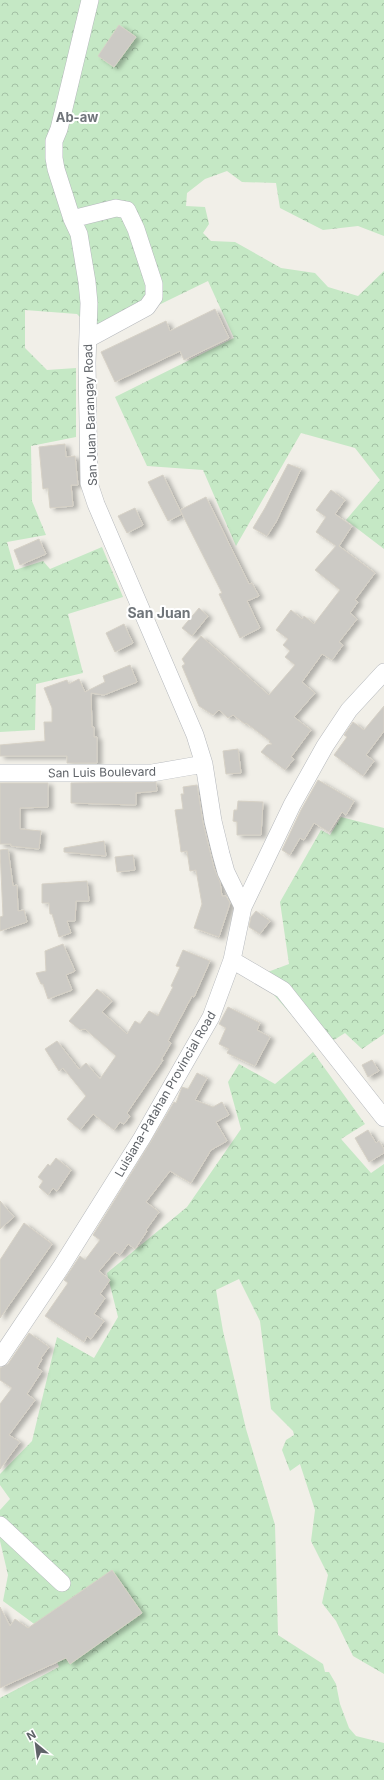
<svg xmlns="http://www.w3.org/2000/svg" width="384" height="1780" font-family="Inter,sans-serif">
<style>
.forest{fill:url(#forest-crowns)}
.building{fill:#cccac5;stroke:#d6d1c6;filter:url(#shadow)}
.lines{fill:none;stroke-linecap:round;stroke-linejoin:round}
.minor-casing{stroke:#b5b8bc;stroke-width:18}
.minor{stroke:#fff;stroke-width:17}
.labels{text-anchor:middle;dominant-baseline:central;stroke-width:4;stroke-linejoin:round;paint-order:stroke}
.street-label{font-size:12px;fill:#5f6368;stroke:#fff}
.neighbourhood-label{font-size:13px;font-weight:bold;fill:#70757a;stroke:#fff}
.quarter-label{font-size:14px;font-weight:bold;fill:#70757a;stroke:#fff}
</style>
<defs>
<pattern id="forest-crowns" width="20" height="18" patternUnits="userSpaceOnUse"><rect width="20" height="18" fill="#c5e8c5"/><path d="M2 6a3 3 0 1 1 6 0M12 15a3 3 0 1 1 6 0" fill="none" stroke="#a3c0a4"/></pattern>
<filter id="shadow"><feDropShadow dx="4.5" dy="2.5" stdDeviation="2" flood-color="#0004"/></filter>
</defs>
<rect width="100%" height="100%" fill="#f1efe8"/>
<!-- forest -->
<path class="forest" d="M0 0H384V236L358 226 323 230 280 208 276 183 242 182 227 171 205 179 187 193 186 206 205 207 209 224 203 233 211 241 235 242 281 268 315 273 328 287 358 296 384 271V549L346 520 380 480 355 448 301 433 236 546 203 470 147 466 115 397 234 338 208 281 97 335 77 314 25 310V348L47 370 76 368V437L31 446 32 501 46 535 7 542 15 570 43 561 50 569 102 547 123 597 68 614 83 673 36 684 35 730 0 732Z
M341 817 384 828V1034L362 1049 345 1033 321 1048 257 976 289 964 280 902 321 830 330 835Z
M313 1052 365 1124 341 1139 371 1173 384 1164V1674L353 1656 336 1621 322 1603 328 1575 311 1541 315 1510 300 1464 290 1471 282 1450 286 1440 294 1435 293 1431 271 1409 260 1321 239 1279 216 1290 223 1331 246 1429 275 1525 278 1635 323 1664 325 1672H329L336 1684 340 1704 349 1728 356 1736 384 1743V1780H0V1698L59 1667 45 1632 3 1601 8 1575 0 1541V1510L10 1499 0 1485V1474L32 1441 57 1337 94 1358 118 1317 107 1273 187 1207 241 1129 228 1082 239 1064 275 1084Z"/>
<!-- building -->
<path class="building" d="M119 25 136 37 114 67 98 56Z
M215 309 229 338 184 360 180 351 115 382 101 352 166 321 170 331Z
M65 444 66 457 75 456 78 485H71L73 506 50 508 48 488 43 489 39 447Z
M288 464 301 469 276 522 267 536 253 528 265 508Z
M163 475 182 514 168 521 148 482Z
M331 490 345 500 335 514 352 526 339 546 375 573 355 600 358 602 350 613 357 619 339 642 343 645 332 660 322 654 302 682 315 693 294 717 311 730 291 757 294 759 285 770 261 752 267 745 272 744 269 742 270 741 246 723 245 724 233 715 228 718 219 710 213 715 199 706 182 666 185 664 182 659 201 636 269 695 295 665 285 657 290 651 283 645 288 639 276 630 291 610 302 619 304 616 314 624 340 590 315 570 336 546 316 532 326 517 316 510Z
M206 497 249 584 252 583 259 596 247 601 260 628 240 638 219 594 222 593 180 510Z
M135 508 143 525 127 533 118 516Z
M39 539 46 554 20 565 14 550Z
M199 608 208 616 192 636 182 628Z
M124 624 133 643 115 652 106 633Z
M130 665 137 682 104 695 91 693 92 727H94V737H97V763H67V756H0V745L45 741 44 722H52V708L44 688 67 680 69 684 79 679 85 692 105 682 103 676Z
M384 706V731L366 755 374 761 363 776 334 755 347 737 344 735 353 722 364 730Z
M238 749 241 773 226 774 223 751Z
M318 780 354 801 346 815 342 812 329 832 314 823 304 840 300 838 290 855 282 850 301 810Z
M156 782 157 791 136 793V805L71 803V783Z
M0 783H48V807L20 808V829L41 831 39 849 11 846V844H0Z
M197 785 203 823 214 868 220 882 222 896H226L230 903 219 937 194 928 202 904 196 870 190 871 187 851 181 852 180 844 175 810 183 809 181 794H184L183 787Z
M238 801 263 802 261 835H237V822L233 821 234 810H237Z
M104 841 106 856 64 852V848Z
M8 849 13 886 17 885 18 911 24 910 27 922 0 931V917L3 916 0 850Z
M133 855 135 870 117 872 115 857Z
M87 881 89 901H76L75 921H67L71 933 59 937 52 914H50L49 903H42V884Z
M256 911 270 921 260 934 249 927 251 917Z
M63 944 75 971 66 975 72 990 48 999 43 984H41L36 973 46 971 45 951Z
M183 950 210 961 194 997 192 996 168 1041 171 1043 161 1060H163L127 1113 130 1116 124 1124 120 1122 114 1130 93 1114 80 1130 67 1119 86 1096 63 1068 59 1071 45 1049 57 1041 79 1069 86 1063 100 1079 116 1056 85 1029 80 1030 69 1021 97 989 112 1001 102 1012 127 1034 135 1021 140 1024 149 1011 158 1016 173 987 171 986 180 967 176 966Z
M228 1007 260 1023 257 1030 270 1037 255 1066 227 1053 229 1049 219 1044 226 1028 219 1024Z
M372 1060 379 1071 368 1077 362 1065Z
M197 1073 207 1078 195 1100 213 1107 222 1102 229 1115 216 1122 227 1141 211 1150 191 1183 170 1171 146 1202 159 1212 146 1230 147 1231 135 1249 128 1244 120 1255 115 1252 99 1271 110 1280 100 1294 105 1298 94 1314 104 1321 91 1339 87 1336 84 1342 45 1316 68 1283 64 1280 80 1256 85 1260 100 1240 93 1235 150 1143 174 1102 176 1103 182 1087 188 1089Z
M368 1130 376 1143 379 1141 384 1149V1153L369 1162 355 1138Z
M56 1158 71 1170 57 1191 53 1188 48 1195 39 1187 43 1181 38 1177 48 1164 50 1166Z
M0 1201 14 1217 0 1229Z
M24 1223 52 1244 0 1318V1260Z
M29 1333 49 1347 41 1358 42 1359 37 1368 42 1371 27 1394 35 1400 9 1435 20 1442 0 1469V1404L12 1388 0 1380V1368L8 1364Z
M112 1570 142 1613 70 1664 66 1658 0 1688V1607L10 1626 15 1619 28 1628Z"/>
<g class="lines">
<defs>
<path id="minor" d="M90 0 59 129 54 141V158L56 169 72 219 79 234 87 282 89 303 87 363 89 483 96 504 195 735 204 764 213 821 221 854 226 872 243 907
M72 219 116 208 127 210 136 229 154 284V297L147 307 88 339
M0 773H152L204 764
M232 960 283 990 384 1118
M0 1358 61 1267 142 1138 211 1017 232 960 243 907 292 805 325 746 349 710 384 672
M0 1525 62 1583"/>
</defs>
<!-- minor casing -->
<use href="#minor" class="minor-casing"/>
<!-- minor -->
<use href="#minor" class="minor"/>
</g>
<g class="labels">
<!-- street labels -->
<g class="street-label">
<text transform="translate(90 415) rotate(-92)">San Juan Barangay Road</text>
<text transform="translate(102 772) rotate(-1)">San Luis Boulevard</text>
<text transform="translate(165 1094) rotate(-60)">Luisiana-Patahan Provincial Road</text>
</g>
<!-- neighbourhood labels -->
<g class="neighbourhood-label">
<text x="77" y="117">Ab-aw</text>
</g>
<!-- quarter labels -->
<g class="quarter-label">
<text x="159" y="612">San Juan</text>
</g>
</g>
<!-- north arrow -->
<g transform="translate(36 1744) rotate(331)" stroke="#ffffff" stroke-width="3" paint-order="stroke">
<path d="M0-3L7 15L0 10L-7 15Z" fill="#5f6368"/>
<text y="-6" font-size="11" font-weight="bold" text-anchor="middle" fill="#5f6368">N</text>
</g>
</svg>
